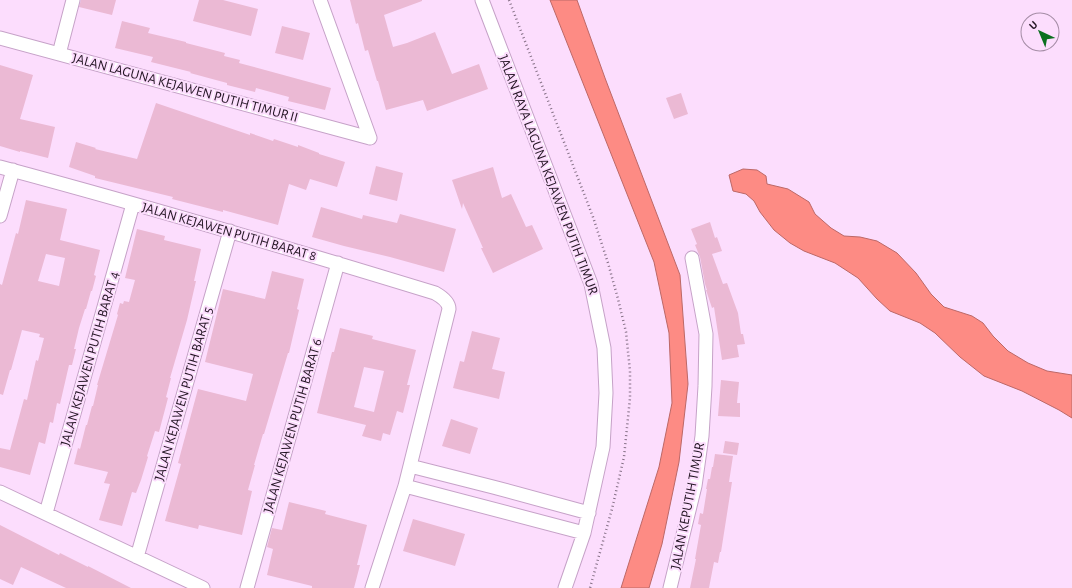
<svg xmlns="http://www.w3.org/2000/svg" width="1072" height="588" font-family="'Alegreya Sans',sans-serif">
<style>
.water{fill:#fd8b84;stroke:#bc6867}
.building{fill:#ebb9d4;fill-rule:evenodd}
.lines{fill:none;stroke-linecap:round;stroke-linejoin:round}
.street-casing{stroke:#c6a2c8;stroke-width:15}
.path{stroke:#867187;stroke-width:2.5;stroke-dasharray:1 3;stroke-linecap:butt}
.street{stroke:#fff;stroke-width:13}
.labels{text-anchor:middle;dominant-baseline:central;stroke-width:4;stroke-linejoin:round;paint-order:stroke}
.street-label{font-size:14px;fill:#231523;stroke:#fcddfd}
</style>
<rect width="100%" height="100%" fill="#fcddfd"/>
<!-- water -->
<path class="water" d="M550 0H577L605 78 680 275 688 384 679 462 662 544 649 588H621L659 467 672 403 669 333 654 262Z
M743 169 757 170 766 176 767 184 788 189 809 202 815 214 831 228 844 236 860 237 877 241 897 253 916 273 931 294 944 307 972 316 983 323 993 336 1008 351 1028 363 1047 371 1072 375V418L1059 410 1022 391 984 376 960 357 935 333 920 323 890 311 877 299 858 278 835 263 804 251 790 243 774 230 760 212 754 201 746 194 733 191 729 175Z"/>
<!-- building -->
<path class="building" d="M81 0H116L112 15 79 7Z
M199 0H223L258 9 251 36 193 21Z
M350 0H422V1L384 15 393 47 407 43 435 32 452 74 479 64 488 89 427 111 423 100 386 110 378 81H377L368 50 365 51 358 23 356 24Z
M122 21 150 28 148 33 186 42V43L225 53 224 56 240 60 239 63 331 88 325 110 288 101 289 97 256 88 255 92 227 85V83L190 73 191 72 151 62 153 57 115 48Z
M282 26 310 33 303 60 275 53Z
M0 65 33 75 20 119 55 127 48 158 20 151V152L0 146Z
M681 93 688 114 674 119 666 98Z
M156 103 250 135V133L273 141 274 139 298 147V145L319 153V154L345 162 337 187 310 179 306 190 289 184 278 225 223 210V212L172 199 173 197 95 178V176L69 167 76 142 96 148 95 149 137 159Z
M376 166 403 173 397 201 369 194Z
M493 167 502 198 511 194 526 227 532 225 543 249 493 273 481 248H483L463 203 462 209 452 180Z
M26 200 67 209 60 240 100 250 94 275 96 276 92 291H91L86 309H85L79 328 74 349H76L72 365H69L60 404 57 403 53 423 50 422 45 444 39 442 30 475 0 467V448L10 450 24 399 27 400 36 360 38 361 44 338 39 337 40 334 22 330 11 370H10L3 395 0 394V284L2 285 16 233 18 234ZM46 254 65 258 59 286 38 281Z
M321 207 362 219 363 215 397 223 400 214 456 229 444 272 390 257 344 246 312 237Z
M710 222 715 238 717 237 722 251 712 254 723 284 727 283 738 313 741 334H743L745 344 737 345 739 357 722 360 714 307 712 308 706 290H707L705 284 700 257 695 245 697 244 691 229Z
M137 229 165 236 164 240 201 249 194 281H196L187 320 170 378H171L166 397 168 398 159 432 155 431 147 456 148 457 141 480 136 493 132 492 122 526 99 520 110 484 104 483 108 472 74 464 78 448 80 449 86 425H87L92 406H93L98 385H97L118 315 117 314 120 303 123 304 124 301 129 302 135 280 125 278Z
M272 271 304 279 297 309 299 310 289 353H288L264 434H263L254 465H255L248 490 252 491 242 535 199 525 198 529 165 521 181 464 178 463 198 389 246 401 253 374 205 362 223 289 265 299Z
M340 328 373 336 372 339 416 350 407 385H410L403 413 397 411 390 435 383 433 381 441 362 436 366 425 317 413 332 352H334ZM364 367 384 371 374 412 354 407Z
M472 331 500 338 492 369 505 372 499 399 453 388 460 361 464 362Z
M721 380 739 382 737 403H740V417L718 416Z
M451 419 478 428 470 454 442 446Z
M725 441 739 443 737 455 723 453Z
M715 454 733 456 729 482H732L721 552H720L718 563 714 562 709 588H690L696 559H695L701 525 698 524 700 513 703 514 707 489H706L708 479H710L712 467H713Z
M289 502 326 511 325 514 367 525 357 565H360L354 588H312V586L267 575 273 549 267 547 272 528 282 530Z
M413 519 465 534 455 566 403 551Z
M0 525 59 555 60 553 88 567V566L131 588H66L21 567 13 585 0 579Z"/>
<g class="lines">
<defs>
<path id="street" d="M320 0 370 138
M482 0 490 21 591 284 604 348 606 393 603 447 584 533 565 588
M0 38 370 138
M59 54 73 0
M0 167C146 206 291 249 435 293 442 297 449 302 449 309L405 486 372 588
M0 216 13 170
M410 466 493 487 589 513
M405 486 584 533
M0 492 203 588
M46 513 133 204
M137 557 230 231
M247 588 338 263
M670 588 695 486 702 436 705 386 706 334 692 258"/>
</defs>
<!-- street casing -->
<use href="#street" class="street-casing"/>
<!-- path -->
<path class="path" d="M509 0 593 217 608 263 618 299 626 332 630 371V398L624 457 612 509 590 588"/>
<!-- street -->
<use href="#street" class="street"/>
</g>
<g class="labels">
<!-- street labels -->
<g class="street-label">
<text transform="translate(185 88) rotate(15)">JALAN LAGUNA KEJAWEN PUTIH TIMUR II</text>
<text transform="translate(548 175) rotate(69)">JALAN RAYA LAGUNA KEJAWEN PUTIH TIMUR</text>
<text transform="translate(229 232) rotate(16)">JALAN KEJAWEN PUTIH BARAT 8</text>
<text transform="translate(90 359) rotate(-74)">JALAN KEJAWEN PUTIH BARAT 4</text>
<text transform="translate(184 394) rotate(-74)">JALAN KEJAWEN PUTIH BARAT 5</text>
<text transform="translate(293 426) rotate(-74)">JALAN KEJAWEN PUTIH BARAT 6</text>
<text transform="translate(688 506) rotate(-79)">JALAN KEPUTIH TIMUR</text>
</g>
</g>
<!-- north arrow -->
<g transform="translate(1040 32) rotate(316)"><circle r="19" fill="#fcddfd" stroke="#a58da6"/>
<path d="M0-3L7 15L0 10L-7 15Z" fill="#0b6f1f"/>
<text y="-6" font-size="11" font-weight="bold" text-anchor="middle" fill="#231523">U</text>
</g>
</svg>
